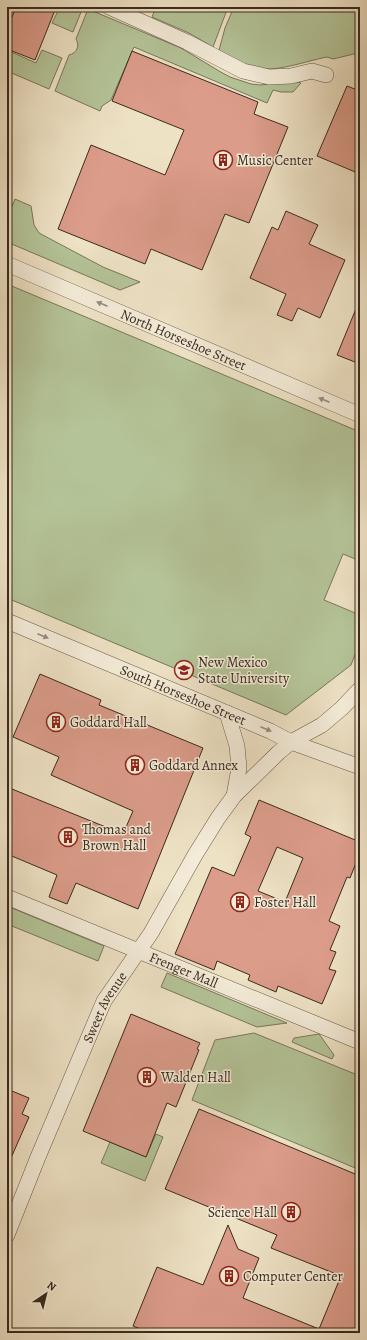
<svg xmlns="http://www.w3.org/2000/svg" width="367" height="1340" font-family="Alegreya,serif">
<style>
.green{fill:#b4c498;stroke:#77775b}
.building{fill:#db9c8a;stroke:#3a2a1e;fill-rule:evenodd}
.lines{fill:none;stroke-linecap:round;stroke-linejoin:round}
.street-casing{stroke:#675848;stroke-width:16}
.street{stroke:#f4ecd9;stroke-width:15}
.oneway{fill:#978b7c}
.labels{text-anchor:middle;dominant-baseline:central;stroke-width:3;stroke-linejoin:round;paint-order:stroke}
.poi-label{font-size:14px;fill:#3a2a1e;stroke:#f4ecd9;text-anchor:start}
.street-label{font-size:14px;fill:#3a2a1e;stroke:#f4ecd9}
</style>
<rect width="100%" height="100%" fill="#eee2c5"/>
<filter id="stains"><feTurbulence type="fractalNoise" baseFrequency=".005" numOctaves="4"/><feColorMatrix values="0 0 0 0 .2 0 0 0 0 .09 0 0 0 0 .02 0 0 0 .5 -.17"/></filter>
<radialGradient id="worn" r=".72"><stop offset=".6" stop-color="#630" stop-opacity="0"/><stop offset="1" stop-color="#630" stop-opacity=".3"/></radialGradient>
<!-- green -->
<path class="green" d="M49 7H83L73 32 52 23 58 11Z
M154 7H228L213 47 189 33 152 17 154 12 153 11Z
M234 7H360V51L358 53 333 59 327 57C305 61 274 74 252 67 241 64 229 56 219 50L225 28Z
M88 9 181 48 219 71 230 77 251 84 260 85 295 81 301 83 293 92H281L273 90 267 103 134 47 111 100 102 106 100 111 55 91 69 55C77 53 80 46 76 39Z
M7 50 36 63 42 50 62 58 49 89 7 71Z
M15 199 31 206 34 225 39 233 103 267 140 282 120 290 7 242V218Z
M7 284 360 432V561L343 554 324 600 360 615V642L351 665 286 715 7 598Z
M7 906 104 946 98 961 7 924Z
M167 973 287 1023 257 1027 161 987Z
M254 1033 360 1076V1170L192 1100 215 1040Z
M319 1034 334 1055 332 1059 292 1042 294 1038Z
M156 1134 163 1137 145 1181 101 1163 110 1142 146 1157Z"/>
<!-- building -->
<path class="building" d="M16 7H47L55 10 35 60 7 49V30Z
M132 51 258 102 254 114 288 127 249 223 225 214 202 270 151 249 145 264 58 229 91 145 165 175 184 130 112 101Z
M347 86 360 91V174L317 156Z
M286 211 318 225 309 244 345 260 320 318 298 308 292 321 277 315 286 294 250 278 272 227 278 230Z
M360 299V364L337 355Z
M40 674 101 700 99 705 203 748 138 909 76 883 67 904 49 897 57 875 7 854V787L123 834 133 811 51 775 59 757 13 737Z
M259 800 360 842V853L350 878 347 877 329 921 340 926 330 950 336 952 329 969 336 971 322 1004 278 986 276 992 248 980 250 975 217 961 214 970 175 954 212 867 234 876 251 837 245 834ZM277 847 303 858 285 902 258 891Z
M131 1014 200 1043 197 1049 199 1050 176 1107 167 1103 146 1157 83 1131Z
M7 1089 29 1098 22 1114 29 1117 7 1167Z
M199 1109 360 1176V1333H150L133 1326 157 1267 203 1285 228 1225 238 1249 259 1258 243 1298 319 1329 341 1276 271 1248 277 1235 165 1189Z"/>
<g class="lines">
<defs>
<g id="street">
<path d="M109 7 187 42 243 71 269 77 291 76 312 71 326 75"/>
<path id="s1" d="M7 264 360 415"/>
<path id="s2" d="M7 621 270 731 291 742 360 767"/>
<path d="M227 713 237 746 239 768 234 796"/>
<path id="s3" d="M7 897 360 1042"/>
<path id="s4" d="M7 1235 38 1157 104 1001 151 933 195 855 218 818 234 796 278 753 291 742 322 725 342 708 360 689"/>
</g>
</defs>
<!-- street casing -->
<use href="#street" class="street-casing"/>
<!-- street -->
<use href="#street" class="street"/>
</g>
<!-- one-way arrows -->
<defs><path id="oneway-solid" d="M-6-.8H1V-3.2L6.5 0L1 3.2V.8H-6Z"/></defs>
<g class="oneway">
<use href="#oneway-solid" transform="translate(102 304) rotate(-157)"/>
<use href="#oneway-solid" transform="translate(324 400) rotate(-157)"/>
<use href="#oneway-solid" transform="translate(43 636) rotate(23)"/>
<use href="#oneway-solid" transform="translate(266 729) rotate(23)"/>
</g>
<!-- icons -->
<defs>
<symbol id="building-ring" viewBox="-11 -11 22 22"><circle r="9.5" fill="#f4ecd9" stroke="#8f2418" stroke-width="1.5"/><path d="M-4-6H4V6H1V3H-1V6H-4ZM-2.5-4.3h1.7v1.8h-1.7ZM.8-4.3h1.7v1.8H.8ZM-2.5-1h1.7V.8h-1.7ZM.8-1h1.7V.8H.8Z" fill="#8f2418"/></symbol>
<symbol id="university-ring" viewBox="-11 -11 22 22"><circle r="9.5" fill="#f4ecd9" stroke="#8f2418" stroke-width="1.5"/><path d="M0-5L7-2L0 1L-7-2ZM-4 1L0 2.5L4 1V4Q0 6-4 4Z" fill="#8f2418"/></symbol>
</defs>
<g fill-rule="evenodd">
<use href="#building-ring" x="212" y="149" width="22" height="22"/>
<use href="#university-ring" x="173" y="659" width="22" height="22"/>
<use href="#building-ring" x="45" y="711" width="22" height="22"/>
<use href="#building-ring" x="124" y="754" width="22" height="22"/>
<use href="#building-ring" x="57" y="826" width="22" height="22"/>
<use href="#building-ring" x="229" y="891" width="22" height="22"/>
<use href="#building-ring" x="136" y="1066" width="22" height="22"/>
<use href="#building-ring" x="280" y="1201" width="22" height="22"/>
<use href="#building-ring" x="218" y="1265" width="22" height="22"/>
</g>
<g class="labels">
<!-- poi labels -->
<g class="poi-label">
<text x="237" y="160">Music Center</text>
<text x="198" y="662">New Mexico<tspan x="198" dy="16">State University</tspan></text>
<text x="70" y="722">Goddard Hall</text>
<text x="149" y="765">Goddard Annex</text>
<text x="82" y="829">Thomas and<tspan x="82" dy="16">Brown Hall</tspan></text>
<text x="254" y="902">Foster Hall</text>
<text x="161" y="1077">Walden Hall</text>
<text x="277" y="1212" text-anchor="end">Science Hall</text>
<text x="243" y="1276">Computer Center</text>
</g>
<!-- street labels -->
<g class="street-label">
<text stroke="none"><textPath href="#s1" startOffset="192">North Horseshoe Street</textPath></text>
<text stroke="none"><textPath href="#s2" startOffset="191">South Horseshoe Street</textPath></text>
<text stroke="none"><textPath href="#s3" startOffset="191">Frenger Mall</textPath></text>
<text stroke="none"><textPath href="#s4" startOffset="248">Sweet Avenue</textPath></text>
</g>
</g>
<!-- margin -->
<rect width="367" height="1340" fill="none" stroke="#eee2c5" stroke-width="24"/>
<rect x="8" y="8" width="351" height="1324" fill="none" stroke="#3a2a1e" stroke-width="2"/>
<rect x="12" y="12" width="343" height="1316" fill="none" stroke="#3a2a1e"/>
<!-- north arrow -->
<g transform="translate(46 1294) rotate(35)" stroke="#f4ecd9" stroke-width="3" paint-order="stroke">
<path d="M0-3L7 15L0 10L-7 15Z" fill="#3a2a1e"/>
<text y="-6" font-size="11" font-weight="bold" text-anchor="middle" fill="#3a2a1e">N</text>
</g>
<rect width="100%" height="100%" filter="url(#stains)"/>
<rect width="100%" height="100%" fill="url(#worn)"/>
</svg>
